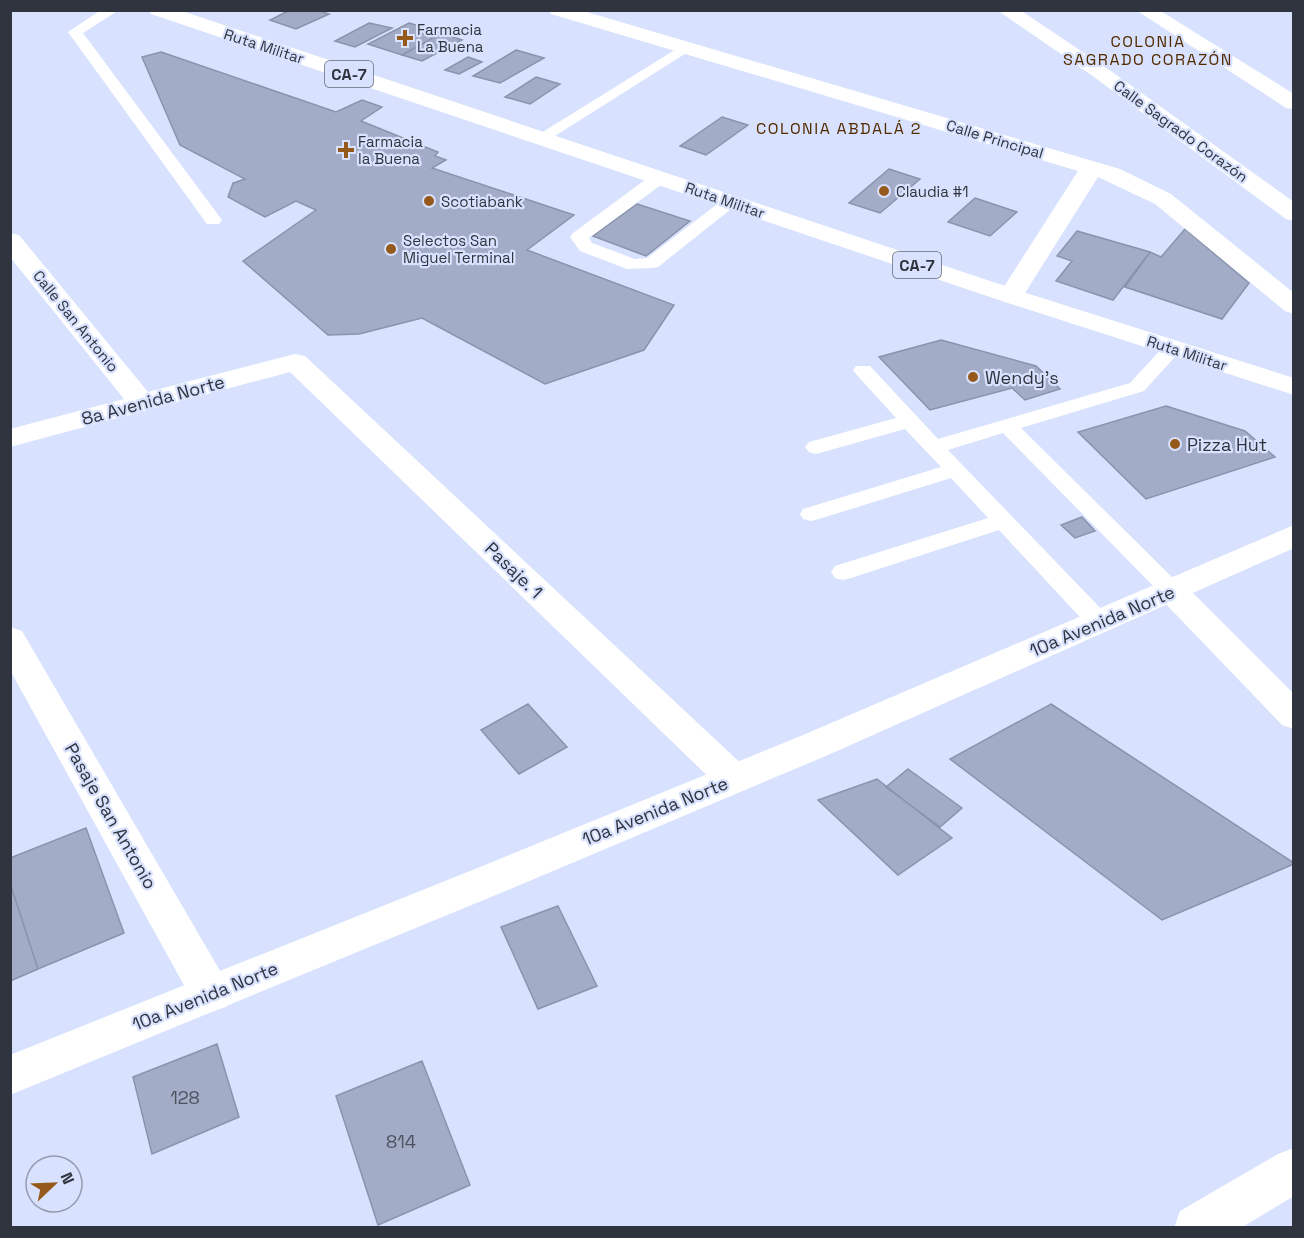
<svg xmlns="http://www.w3.org/2000/svg" width="1304" height="1238" font-family="'Space Grotesk',sans-serif">
<style>
.building{fill:#a3acc6;stroke:#8a93ac;stroke-width:1.5}
.lines{fill:none;stroke-linecap:round;stroke-linejoin:round}
.lane{fill:#fff;fill-rule:evenodd}
.street{fill:#fff;fill-rule:evenodd}
.secondary{fill:#fff;fill-rule:evenodd}
.primary{fill:#fff;fill-rule:evenodd}
.poi-dot{fill:#95591b;stroke:#d8e2fe;stroke-width:2}
.labels{text-anchor:middle;dominant-baseline:central;stroke-width:4.5;stroke-linejoin:round;paint-order:stroke}
.far-poi-label{font-size:15px;fill:#30343e;stroke:#d8e2fe;text-anchor:start}
.far-street-label{font-size:15px;fill:#30343e;stroke:#d8e2fe}
.far-neighbourhood-label{font-size:16px;letter-spacing:1.5px;fill:#542b00;stroke:#d8e2fe}
.shield{fill:#d8e2fe;stroke:#626878;stroke-width:1.5}
.shield-label{font-size:16px;font-weight:bold;fill:#30343e}
.poi-label{font-size:18px;fill:#30343e;stroke:#d8e2fe;text-anchor:start}
.street-label{font-size:18px;fill:#30343e;stroke:#d8e2fe}
.near-number-label{font-size:18px;fill:#4d5260}
</style>
<rect width="100%" height="100%" fill="#d8e2fe"/>
<!-- building -->
<path class="building" d="M290 10H317L329 14 296 29 270 20Z
M369 23 392 28 355 47 335 41Z
M409 23 442 33 402 55 368 44Z
M442 33 462 40 422 61 402 55Z
M516 50 544 58 500 83 473 76Z
M161 52 336 112 362 100 382 107 361 121 438 152 435 156 446 160 432 168 574 215 527 250 674 305 644 350 545 384 422 318 359 334 328 335 243 261 316 210 296 201 265 217 228 197 233 183 245 179 180 145 142 57Z
M468 57 482 62 459 74 445 70Z
M536 77 560 84 530 104 505 97Z
M722 117 748 125 706 155 680 146Z
M889 169 920 179 880 213 849 203Z
M975 198 1017 212 990 236 948 222Z
M637 204 690 221 646 256 593 236Z
M1185 229 1249 283 1222 319 1125 287 1150 252 1161 257Z
M1077 231 1150 252 1113 300 1056 281 1072 261 1057 256Z
M941 340 1036 366 1060 389 1025 400 1012 388 930 410 879 357Z
M1166 406 1245 431 1275 457 1146 499 1078 432Z
M1082 517 1095 531 1075 538 1061 525Z
M528 704 567 747 519 774 481 730Z
M1051 704 1294 863V864L1162 920 950 759Z
M908 769 962 808 940 827 886 787Z
M877 779 952 838 898 875 818 800Z
M86 828 124 933 38 969 10 883V858Z
M10 883 38 969 10 981Z
M558 906 597 986 538 1009 501 927Z
M217 1044 239 1117 152 1154 133 1077Z
M422 1061 470 1185 378 1225 336 1096Z"/>
<g class="lines">
<!-- lane -->
<path class="lane" d="M101 10H119L83 33 219 216 222 220 219 224H207L68 32Z
M686 43 691 44 693 47 691 50 547 141H535L533 138Z
M659 173 667 178 665 182 589 238 592 243 635 259 647 258 725 198H737L740 202 658 267 652 268 627 269 580 251 570 237 573 233 653 174Z
M1173 342 1180 344 1183 348 1144 391 1021 428 1180 585 1184 591 1180 597 1172 599 1164 597 1003 433 948 450 1108 616 1111 622 1108 628 1099 631 1090 628 999 530 851 578 843 580 835 578 831 572 835 566 988 518 951 478 819 519 811 521 803 519 800 514 803 509 941 467 905 429 816 454 809 452 805 447 809 442 896 418 856 374 853 370 856 366H870L938 439 1130 383 1166 344Z"/>
<!-- street -->
<path class="street" d="M549 10H580L1120 169 1171 194 1294 293V314L1285 311 1155 204 1098 177 1020 301 1011 304 1002 301 998 296 1078 171 551 14Z
M997 10H1020L1108 69 1294 202V221L1286 219 1094 77Z
M1136 10H1159L1294 94V109L1286 108Z
M10 233 19 235 148 392 295 354 305 356 747 769 752 779 747 789 734 793 721 789 290 372 10 447V429L124 399 10 257Z
M1172 580 1183 583 1294 694V729L1282 725 1161 599 1156 591 1161 583Z
M10 627 22 631 226 981 232 994 226 1007 211 1012 196 1007 10 670Z
M1294 1148V1196L1241 1228H1174L1180 1211 1278 1154Z"/>
<!-- secondary -->
<path class="secondary" d="M1294 525V548L828 755 508 890 10 1095V1055L480 867 803 735Z"/>
<!-- primary -->
<path class="primary" d="M149 10H179L1020 291 1294 378V395L1002 301 151 14Z"/>
</g>
<!-- markers -->
<g class="poi-dot">
<path d="M402 29h6v6h6v6h-6v6h-6v-6h-6v-6h6z"/>
<path d="M343 141h6v6h6v6h-6v6h-6v-6h-6v-6h6z"/>
<circle cx="884" cy="191" r="6"/>
<circle cx="429" cy="201" r="6"/>
<circle cx="391" cy="249" r="6"/>
<circle cx="973" cy="377" r="6"/>
<circle cx="1175" cy="444" r="6"/>
</g>
<g class="labels">
<!-- far-poi labels -->
<g class="far-poi-label">
<text x="417" y="29">Farmacia<tspan x="417" dy="17">La Buena</tspan></text>
<text x="358" y="141">Farmacia<tspan x="358" dy="17">la Buena</tspan></text>
<text x="896" y="191">Claudia #1</text>
<text x="441" y="201">Scotiabank</text>
<text x="403" y="240">Selectos San<tspan x="403" dy="17">Miguel Terminal</tspan></text>
</g>
<!-- far-street labels -->
<g class="far-street-label">
<text transform="translate(264 46) rotate(18)">Ruta Militar</text>
<text transform="translate(1181 131) rotate(36)">Calle Sagrado Corazón</text>
<text transform="translate(995 139) rotate(17)">Calle Principal</text>
<text transform="translate(725 200) rotate(19)">Ruta Militar</text>
<text transform="translate(76 321) rotate(51)">Calle San Antonio</text>
<text transform="translate(1187 353) rotate(18)">Ruta Militar</text>
</g>
<!-- far-neighbourhood labels -->
<g class="far-neighbourhood-label">
<text x="1148" y="41">COLONIA<tspan x="1148" dy="18">SAGRADO CORAZÓN</tspan></text>
<text x="839" y="128">COLONIA ABDALÁ 2</text>
</g>
<!-- shield labels -->
<g class="shield">
<rect x="325" y="61" width="48" height="26" rx="4.5"/>
<rect x="893" y="252" width="48" height="26" rx="4.5"/>
</g>
<g class="shield-label">
<text x="349" y="74">CA-7</text>
<text x="917" y="265">CA-7</text>
</g>
<!-- poi labels -->
<g class="poi-label">
<text x="985" y="377">Wendy's</text>
<text x="1187" y="444">Pizza Hut</text>
</g>
<!-- street labels -->
<g class="street-label">
<text transform="translate(153 400) rotate(-15)">8a Avenida Norte</text>
<text transform="translate(514 570) rotate(44)">Pasaje. 1</text>
<text transform="translate(1102 621) rotate(-23)">10a Avenida Norte</text>
<text transform="translate(655 811) rotate(-22)">10a Avenida Norte</text>
<text transform="translate(111 816) rotate(60)">Pasaje San Antonio</text>
<text transform="translate(205 996) rotate(-22)">10a Avenida Norte</text>
</g>
<!-- near-number labels -->
<g class="near-number-label">
<text x="185" y="1097">128</text>
<text x="401" y="1141">814</text>
</g>
</g>
<!-- border -->
<rect width="1304" height="1238" fill="none" stroke="#30343e" stroke-width="24"/>
<!-- north arrow -->
<g transform="translate(54 1184) rotate(67)"><circle r="28" fill="#d8e2fe" stroke="#959cb1" stroke-width="1.5"/>
<path d="M0-4.5L10 22L0 15L-10 22Z" fill="#95591b"/>
<text y="-9" font-size="16" font-weight="bold" text-anchor="middle" fill="#30343e">N</text>
</g>
</svg>
